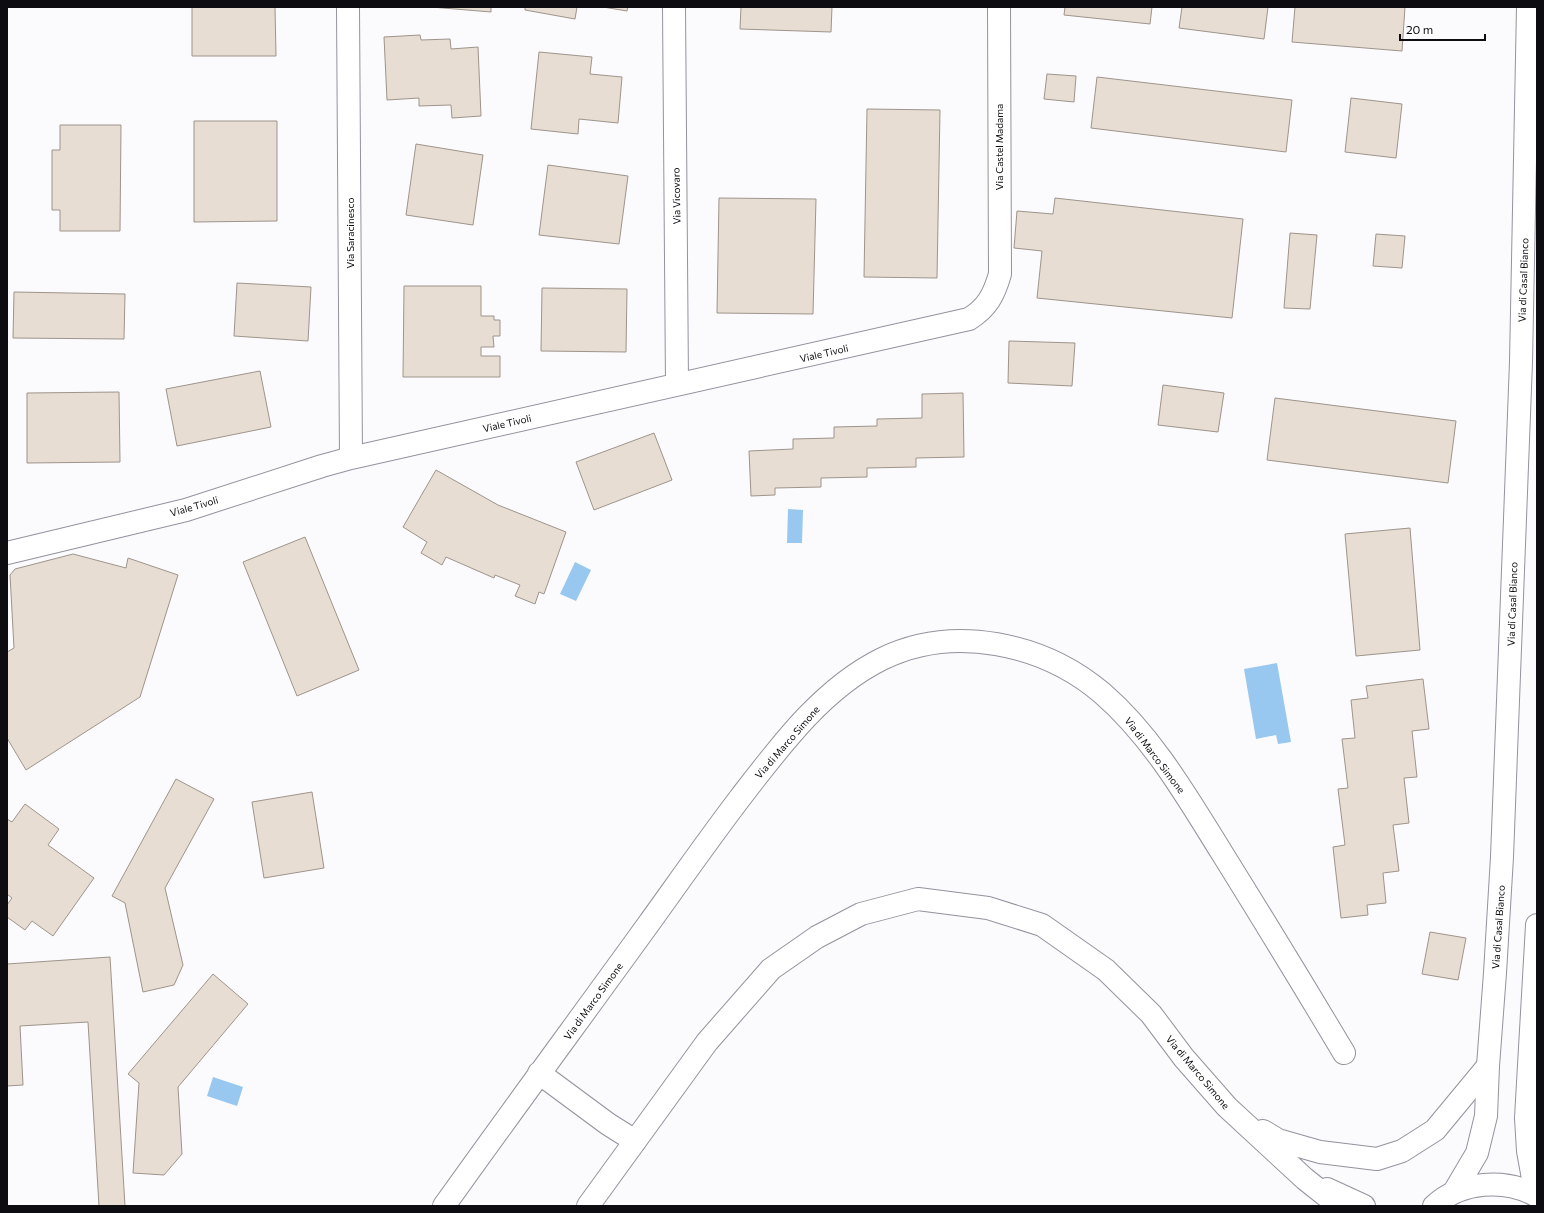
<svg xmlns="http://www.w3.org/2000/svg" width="1544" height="1213" font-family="Commissioner,sans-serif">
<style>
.water{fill:#98c8f0}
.building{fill:#e7ddd3;stroke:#9e948b}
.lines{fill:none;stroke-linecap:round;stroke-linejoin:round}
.minor-casing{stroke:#94929e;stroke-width:24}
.tertiary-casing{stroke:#94929e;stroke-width:24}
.secondary-casing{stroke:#94929e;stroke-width:24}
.minor{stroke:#fff;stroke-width:22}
.tertiary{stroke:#fff;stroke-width:22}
.secondary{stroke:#fff;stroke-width:22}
.labels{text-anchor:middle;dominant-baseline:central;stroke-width:3.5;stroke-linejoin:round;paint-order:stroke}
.street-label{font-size:10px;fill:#0d0c10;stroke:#fff}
</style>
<rect width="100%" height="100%" fill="#fbfafd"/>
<!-- water -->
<path class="water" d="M788 509 803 510 802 543H787Z
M575 562 591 570 576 601 560 594Z
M1277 663 1291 742 1278 744 1276 735 1256 739 1244 669Z
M213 1077 243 1087 237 1106 207 1096Z"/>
<!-- building -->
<path class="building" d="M192 7H275L276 56H192Z
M431 7H491V12Z
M525 7H577L575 19 525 10Z
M603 7H628L627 11Z
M741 7H832L831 32 740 29Z
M1065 7H1152L1150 24 1064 15Z
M1182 7H1268L1264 39 1179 28Z
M1295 7H1405L1402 51 1292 42Z
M420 35 421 40 450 39 451 49 478 47 481 116 452 118 451 105 419 106V98L387 100 384 37Z
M539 52 592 57 590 74 622 77 618 123 579 119 578 134 531 129Z
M1047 74 1076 76 1074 102 1044 99Z
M1097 77 1292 100 1286 152 1091 128Z
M1351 98 1402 104 1396 158 1345 152Z
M867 109 940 110 937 278 864 277Z
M194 121H277V221L194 222Z
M60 125H121L120 231H60V210H52V150H60Z
M416 144 483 155 473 225 406 215Z
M548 165 628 176 619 244 539 235Z
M719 198 816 199 813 314 717 313Z
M1055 198 1243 219 1232 318 1037 298 1042 251 1014 248 1017 211 1053 214Z
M1290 233 1317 235 1310 309 1284 308Z
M1376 234 1405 236 1402 268 1373 266Z
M237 283 311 287 308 341 234 336Z
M404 286H481V316H494V320H500V336H493L494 347H481V356H500V377H403Z
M542 288 627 289 626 352 541 351Z
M14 292 125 294 124 339 13 338Z
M1009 341 1075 343 1072 386 1008 383Z
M260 371 271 427 177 446 166 389Z
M1163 385 1224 393 1218 432 1158 425Z
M119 392 120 462 27 463V393Z
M963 393 964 457 916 458V467L867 468V477L821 478V487L775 488V495L751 496 749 451 793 449V439L834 438V427L877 426V419L922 418V394Z
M1275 398 1456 421 1448 483 1267 460Z
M654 433 672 480 594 510 576 462Z
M436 470 498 505 566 532 544 594 539 592 535 604 515 596 520 585 495 575 494 578 446 557 442 565 421 553 427 542 403 527Z
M1410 528 1420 650 1356 656 1345 534Z
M305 537 359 670 297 696 243 562Z
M73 554 126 568 128 558 178 575 140 697 26 770 7 738V652L14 648 10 575 15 569Z
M1423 679 1429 729 1412 731 1417 777 1404 778 1409 823 1393 825 1399 871 1383 873 1386 903 1367 905 1368 915 1341 918 1333 847 1345 845 1338 789 1348 788 1342 739 1355 738 1351 700 1368 698 1366 686Z
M176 779 214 799 165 888 183 965 174 985 143 992 125 903 112 896Z
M312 792 324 868 264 878 252 802Z
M25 804 59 829 48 845 94 878 53 936 32 921 25 930 7 917V905L12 898 7 894V819L12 822Z
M1430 932 1466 938 1458 980 1422 974Z
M110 957 125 1206H99L88 1022 20 1026 23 1085 7 1086V964Z
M213 974 248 1004 178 1087 182 1154 164 1175 133 1173 139 1083 128 1074Z"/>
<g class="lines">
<defs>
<path id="minor" d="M348 7 351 458
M674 7 677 384
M7 553 186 510 322 466 351 458 969 319C987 308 994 295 1000 274L999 7
M539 1073 608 1124 635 1141
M444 1206C511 1112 579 1020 647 926 678 883 708 840 740 798 780 746 823 688 882 659 953 624 1043 643 1102 693 1152 736 1187 797 1222 853 1263 919 1304 986 1344 1053"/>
<path id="tertiary" d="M1263 1131 1278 1140 1320 1152 1377 1159 1402 1151 1435 1130 1488 1066
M1327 1189 1364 1206
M588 1206 707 1042 771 969 817 937 861 914 918 899 988 908 1042 925 1106 970 1151 1014 1184 1058 1227 1107 1305 1179 1339 1206"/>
<path id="secondary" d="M1454 1192 1477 1153 1486 1116 1488 1066 1495 973 1502 857 1521 362 1528 7
M1536 1195 1528 1151 1526 1118 1537 925
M1434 1206C1461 1181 1505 1178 1537 1196"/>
</defs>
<!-- minor casing -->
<use href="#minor" class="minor-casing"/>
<!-- tertiary casing -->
<use href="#tertiary" class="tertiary-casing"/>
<!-- secondary casing -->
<use href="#secondary" class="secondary-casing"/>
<!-- minor -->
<use href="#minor" class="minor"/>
<!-- tertiary -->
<use href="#tertiary" class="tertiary"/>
<!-- secondary -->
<use href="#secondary" class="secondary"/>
</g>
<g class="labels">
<!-- street labels -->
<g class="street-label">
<text transform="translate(999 147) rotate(-90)">Via Castel Madama</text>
<text transform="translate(676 196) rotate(-91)">Via Vicovaro</text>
<text transform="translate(350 233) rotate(-90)">Via Saracinesco</text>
<text transform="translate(1523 280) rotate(-88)">Via di Casal Bianco</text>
<text transform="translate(824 353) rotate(-13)">Viale Tivoli</text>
<text transform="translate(507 423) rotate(-13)">Viale Tivoli</text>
<text transform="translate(194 506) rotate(-16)">Viale Tivoli</text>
<text transform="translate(1512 604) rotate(-88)">Via di Casal Bianco</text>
<text transform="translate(787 742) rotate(-49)">Via di Marco Simone</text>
<text transform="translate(1155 755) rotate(53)">Via di Marco Simone</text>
<text transform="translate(1498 927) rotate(-86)">Via di Casal Bianco</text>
<text transform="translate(593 1001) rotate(-54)">Via di Marco Simone</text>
<text transform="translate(1198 1072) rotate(50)">Via di Marco Simone</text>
</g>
</g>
<!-- border -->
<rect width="1544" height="1213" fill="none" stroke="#0d0c10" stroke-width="16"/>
<!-- scale -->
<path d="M1400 34v6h85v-6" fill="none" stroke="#0d0c10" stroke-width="2"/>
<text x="1406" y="34" font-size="12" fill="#0d0c10" stroke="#ffffff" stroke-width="3" paint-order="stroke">20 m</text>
</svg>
